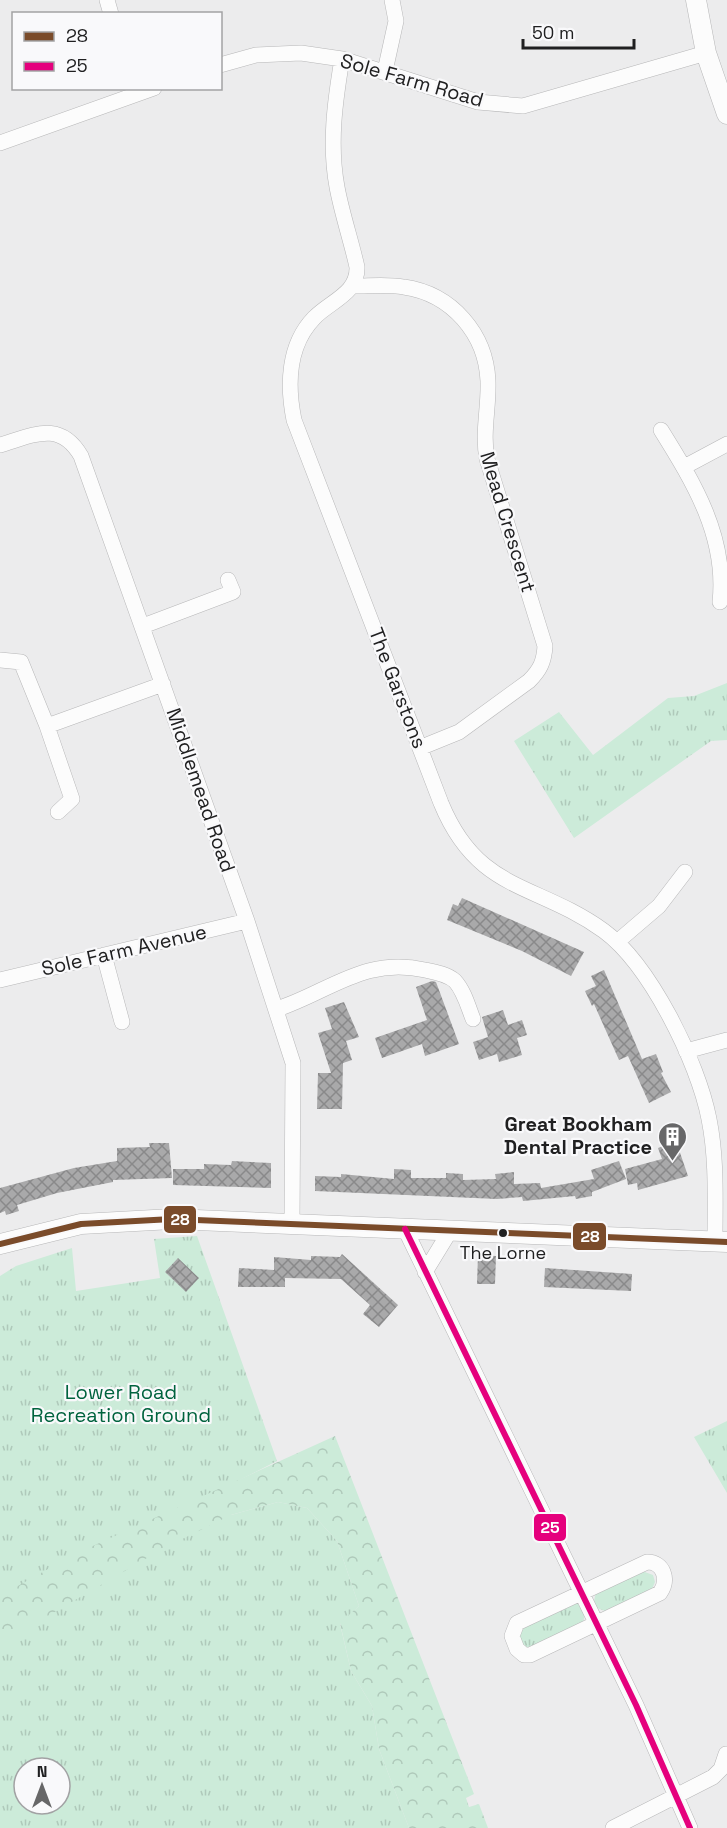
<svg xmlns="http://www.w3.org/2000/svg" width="727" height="1828" font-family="'Space Grotesk',sans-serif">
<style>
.grass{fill:url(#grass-tufts);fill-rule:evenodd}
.forest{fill:url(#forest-crowns)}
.building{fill:url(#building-cross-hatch)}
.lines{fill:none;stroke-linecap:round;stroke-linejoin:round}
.minor-casing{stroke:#b7b7b8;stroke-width:16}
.tertiary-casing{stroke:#b7b7b8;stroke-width:21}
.minor{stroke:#fcfcfc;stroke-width:15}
.tertiary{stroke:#fcfcfc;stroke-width:20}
.bus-1-casing{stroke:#f9f9fb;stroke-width:10}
.bus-2-casing{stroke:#f9f9fb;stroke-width:10}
.bus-1{stroke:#7a4b2a;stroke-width:6}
.bus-2{stroke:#e5007d;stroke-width:6}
.bus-dot{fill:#202021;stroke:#f9f9fb;stroke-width:2}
.labels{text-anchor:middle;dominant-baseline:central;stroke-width:4.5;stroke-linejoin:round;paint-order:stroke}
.bus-label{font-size:18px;fill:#202021;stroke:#f9f9fb}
.street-label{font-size:20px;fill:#202021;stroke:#f9f9fb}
.poi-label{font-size:20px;font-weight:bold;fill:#202021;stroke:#f9f9fb;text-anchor:end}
.park-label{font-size:20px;fill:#00633e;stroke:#f9f9fb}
.line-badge{stroke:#f9f9fb;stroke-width:2}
.badge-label{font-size:16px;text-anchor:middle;font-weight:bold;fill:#fff}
</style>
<defs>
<pattern id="grass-tufts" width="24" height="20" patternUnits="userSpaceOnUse" patternTransform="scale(1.5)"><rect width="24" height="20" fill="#ccebd9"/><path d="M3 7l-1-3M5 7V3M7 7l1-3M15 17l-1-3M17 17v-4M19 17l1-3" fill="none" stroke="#afc9ba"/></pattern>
<pattern id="forest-crowns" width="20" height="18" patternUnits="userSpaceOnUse" patternTransform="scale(1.5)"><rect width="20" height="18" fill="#ccebd9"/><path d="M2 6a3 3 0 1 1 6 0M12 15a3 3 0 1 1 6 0" fill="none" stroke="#afc9ba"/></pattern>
<pattern id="building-cross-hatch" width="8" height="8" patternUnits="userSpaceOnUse" patternTransform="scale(1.5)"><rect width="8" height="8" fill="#a9a9aa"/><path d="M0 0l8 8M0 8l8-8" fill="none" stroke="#89898a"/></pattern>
</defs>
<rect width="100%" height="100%" fill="#ececed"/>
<!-- grass -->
<path class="grass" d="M727 683V740L711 741 574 838 514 741 559 712 593 755 668 698 694 696Z
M197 1236 277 1461 218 1491 231 1515 278 1502 307 1508 337 1541 359 1606 340 1624 351 1671 372 1706 379 1749 409 1828H0V1276L16 1266 72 1248 76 1291 160 1278 154 1239ZM24 1768H60V1804H24Z
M727 1421V1493L694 1437Z
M642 1571 653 1575 655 1582 652 1589 605 1611 597 1608 594 1601 596 1592Z
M576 1603C583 1606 586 1615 583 1622L528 1648 523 1647 518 1634 523 1628Z"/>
<!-- forest -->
<path class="forest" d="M335 1436 474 1794 466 1798 469 1807 479 1804 488 1828H409L379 1749 372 1706 351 1671 340 1623 359 1606 337 1541 307 1508 278 1502 231 1515 164 1548 0 1644V1596L73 1555Z"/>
<!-- building -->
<path class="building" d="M462 898 584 952 571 976 522 951 447 920 453 904 458 906Z
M604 970 642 1059 656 1054 663 1072 661 1073 671 1092 649 1103 628 1056 619 1060 594 1004 592 1006 585 991 596 986 591 976Z
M432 981 436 982 459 1044 425 1056 422 1044 382 1058 375 1038 427 1020 416 987Z
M344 1002 359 1037 346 1041 352 1060 343 1063 342 1109H317L318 1073H331L318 1033 332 1029 325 1008Z
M503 1010 508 1025 522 1020 527 1035 517 1038 522 1055 499 1062 497 1054 479 1060 473 1042 488 1037 482 1017Z
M676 1141 688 1176 638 1190 637 1183 628 1185 625 1169 662 1159 658 1148Z
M149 1143H169L172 1178 113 1180V1182L57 1193 17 1205 19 1211 6 1215 5 1211 0 1213V1188L74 1168 117 1161V1148L150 1147Z
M232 1161 271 1163V1188L173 1185V1169H204V1164L231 1165Z
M619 1161 626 1179 592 1192V1196L576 1199 575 1196 523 1201 522 1197 497 1199 315 1191V1176L341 1177V1174L394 1179V1169L411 1170V1178H446V1173L463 1174V1180L496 1179 495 1174 514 1172V1184L540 1183 541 1188 594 1179 591 1170Z
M342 1254 398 1305 379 1327 363 1314 370 1305 341 1279 285 1278V1287H238L239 1268 274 1270V1257L311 1260V1256L340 1257Z
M478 1255 496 1256 495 1284H477Z
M178 1258 199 1278 186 1292 165 1272Z
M545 1268 632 1274 631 1291 544 1287Z"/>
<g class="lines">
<defs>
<path id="minor" d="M107 0 111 14
M342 59C335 101 329 144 337 187 342 214 351 240 357 267 358 294 330 301 314 318 288 345 287 385 294 420L441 803C478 893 536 882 604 931 650 965 698 1062 709 1119 717 1159 715 1200 715 1241
M220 65 256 55 301 53 342 59 478 102 523 106 706 53
M385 71 396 21 392 0
M0 143 154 88
M354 286C370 286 388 284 404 287 452 294 486 334 488 381 489 408 482 432 487 459L545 646C544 662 540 670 529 681L459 732 422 747
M661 430C694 483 727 537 720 602
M0 445C34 435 60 420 81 456L247 921 293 1063 292 1224
M684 467 727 444
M143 626 233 592 228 580
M0 660 21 662 47 726 163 684
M47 726 72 799 58 812
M617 942 659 906 685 872
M104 955 122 1022
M0 980 247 921
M277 1009C329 992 365 956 425 970 435 972 447 974 455 981 464 991 468 1006 473 1019
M686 1051 727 1040
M405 1229 636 1705 690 1828
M425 1272 450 1231
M647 1562C664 1562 669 1580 660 1593L530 1655H524L517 1649 512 1636 517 1623Z
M613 1828 713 1777 721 1769 726 1754"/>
<path id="tertiary" d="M696 0 706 53 727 114
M0 1244 81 1224 172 1219 727 1242"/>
</defs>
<!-- minor casing -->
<use href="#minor" class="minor-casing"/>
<!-- tertiary casing -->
<use href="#tertiary" class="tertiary-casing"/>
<!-- minor -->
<use href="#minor" class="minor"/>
<!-- tertiary -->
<use href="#tertiary" class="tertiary"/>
<defs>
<path id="bus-1" d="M0 1244 81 1224 172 1219 727 1242"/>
<path id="bus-2" d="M405 1229 636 1705 690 1828"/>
</defs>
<!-- bus-1 casing -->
<use href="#bus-1" class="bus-1-casing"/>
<!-- bus-2 casing -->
<use href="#bus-2" class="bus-2-casing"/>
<!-- bus-1 -->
<use href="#bus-1" class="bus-1"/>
<!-- bus-2 -->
<use href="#bus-2" class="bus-2"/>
</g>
<!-- icons -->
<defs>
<symbol id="building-pin" viewBox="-11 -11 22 30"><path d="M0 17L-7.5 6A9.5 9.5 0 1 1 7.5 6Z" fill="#676768" stroke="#f9f9fb"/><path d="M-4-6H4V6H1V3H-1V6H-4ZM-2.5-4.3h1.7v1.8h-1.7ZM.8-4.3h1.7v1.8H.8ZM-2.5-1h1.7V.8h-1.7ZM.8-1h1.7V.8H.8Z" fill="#fff"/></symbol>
</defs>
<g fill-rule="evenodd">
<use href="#building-pin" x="656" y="1120" width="33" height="45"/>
</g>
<!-- markers -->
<circle class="bus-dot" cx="503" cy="1233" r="5"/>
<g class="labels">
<!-- bus labels -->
<g class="bus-label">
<text x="503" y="1252">The Lorne</text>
</g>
<!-- street labels -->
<g class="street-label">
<text transform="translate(412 80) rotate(16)">Sole Farm Road</text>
<text transform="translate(508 522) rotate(73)">Mead Crescent</text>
<text transform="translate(398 688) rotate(69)">The Garstons</text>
<text transform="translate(201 790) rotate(71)">Middlemead Road</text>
<text transform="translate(124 950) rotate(-13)">Sole Farm Avenue</text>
</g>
<!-- poi labels -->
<g class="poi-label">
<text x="652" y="1124">Great Bookham<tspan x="652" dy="23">Dental Practice</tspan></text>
</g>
<!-- park labels -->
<g class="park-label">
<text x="121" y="1392">Lower Road<tspan x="121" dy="23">Recreation Ground</tspan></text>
</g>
</g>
<g class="line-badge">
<rect x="163" y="1205" width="34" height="29" rx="6" fill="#7a4b2a"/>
<rect x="572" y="1222" width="35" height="29" rx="6" fill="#7a4b2a"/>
<rect x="533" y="1513" width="34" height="29" rx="6" fill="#e5007d"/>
</g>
<g class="badge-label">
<text x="180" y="1225">28</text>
<text x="590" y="1242">28</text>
<text x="550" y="1533">25</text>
</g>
<!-- legend -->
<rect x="12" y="12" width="210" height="78" fill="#f9f9fb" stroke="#a2a2a4" stroke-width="1.5"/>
<rect x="24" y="32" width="30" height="9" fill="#7a4b2a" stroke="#a2a2a4" stroke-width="1.5"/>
<text x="66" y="42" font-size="18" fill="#202021">28</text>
<rect x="24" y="62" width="30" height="9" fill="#e5007d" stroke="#a2a2a4" stroke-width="1.5"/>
<text x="66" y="72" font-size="18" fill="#202021">25</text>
<!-- north arrow -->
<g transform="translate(42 1786)"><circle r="28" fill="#f9f9fb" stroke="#a2a2a4" stroke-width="1.5"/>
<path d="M0-4.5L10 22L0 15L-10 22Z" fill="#676768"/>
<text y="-9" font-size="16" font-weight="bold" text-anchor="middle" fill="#202021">N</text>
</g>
<!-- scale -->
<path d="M523 39v9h111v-9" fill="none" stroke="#202021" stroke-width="3"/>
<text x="532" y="39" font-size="18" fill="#202021" stroke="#f9f9fb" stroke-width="4.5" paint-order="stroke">50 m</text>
</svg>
